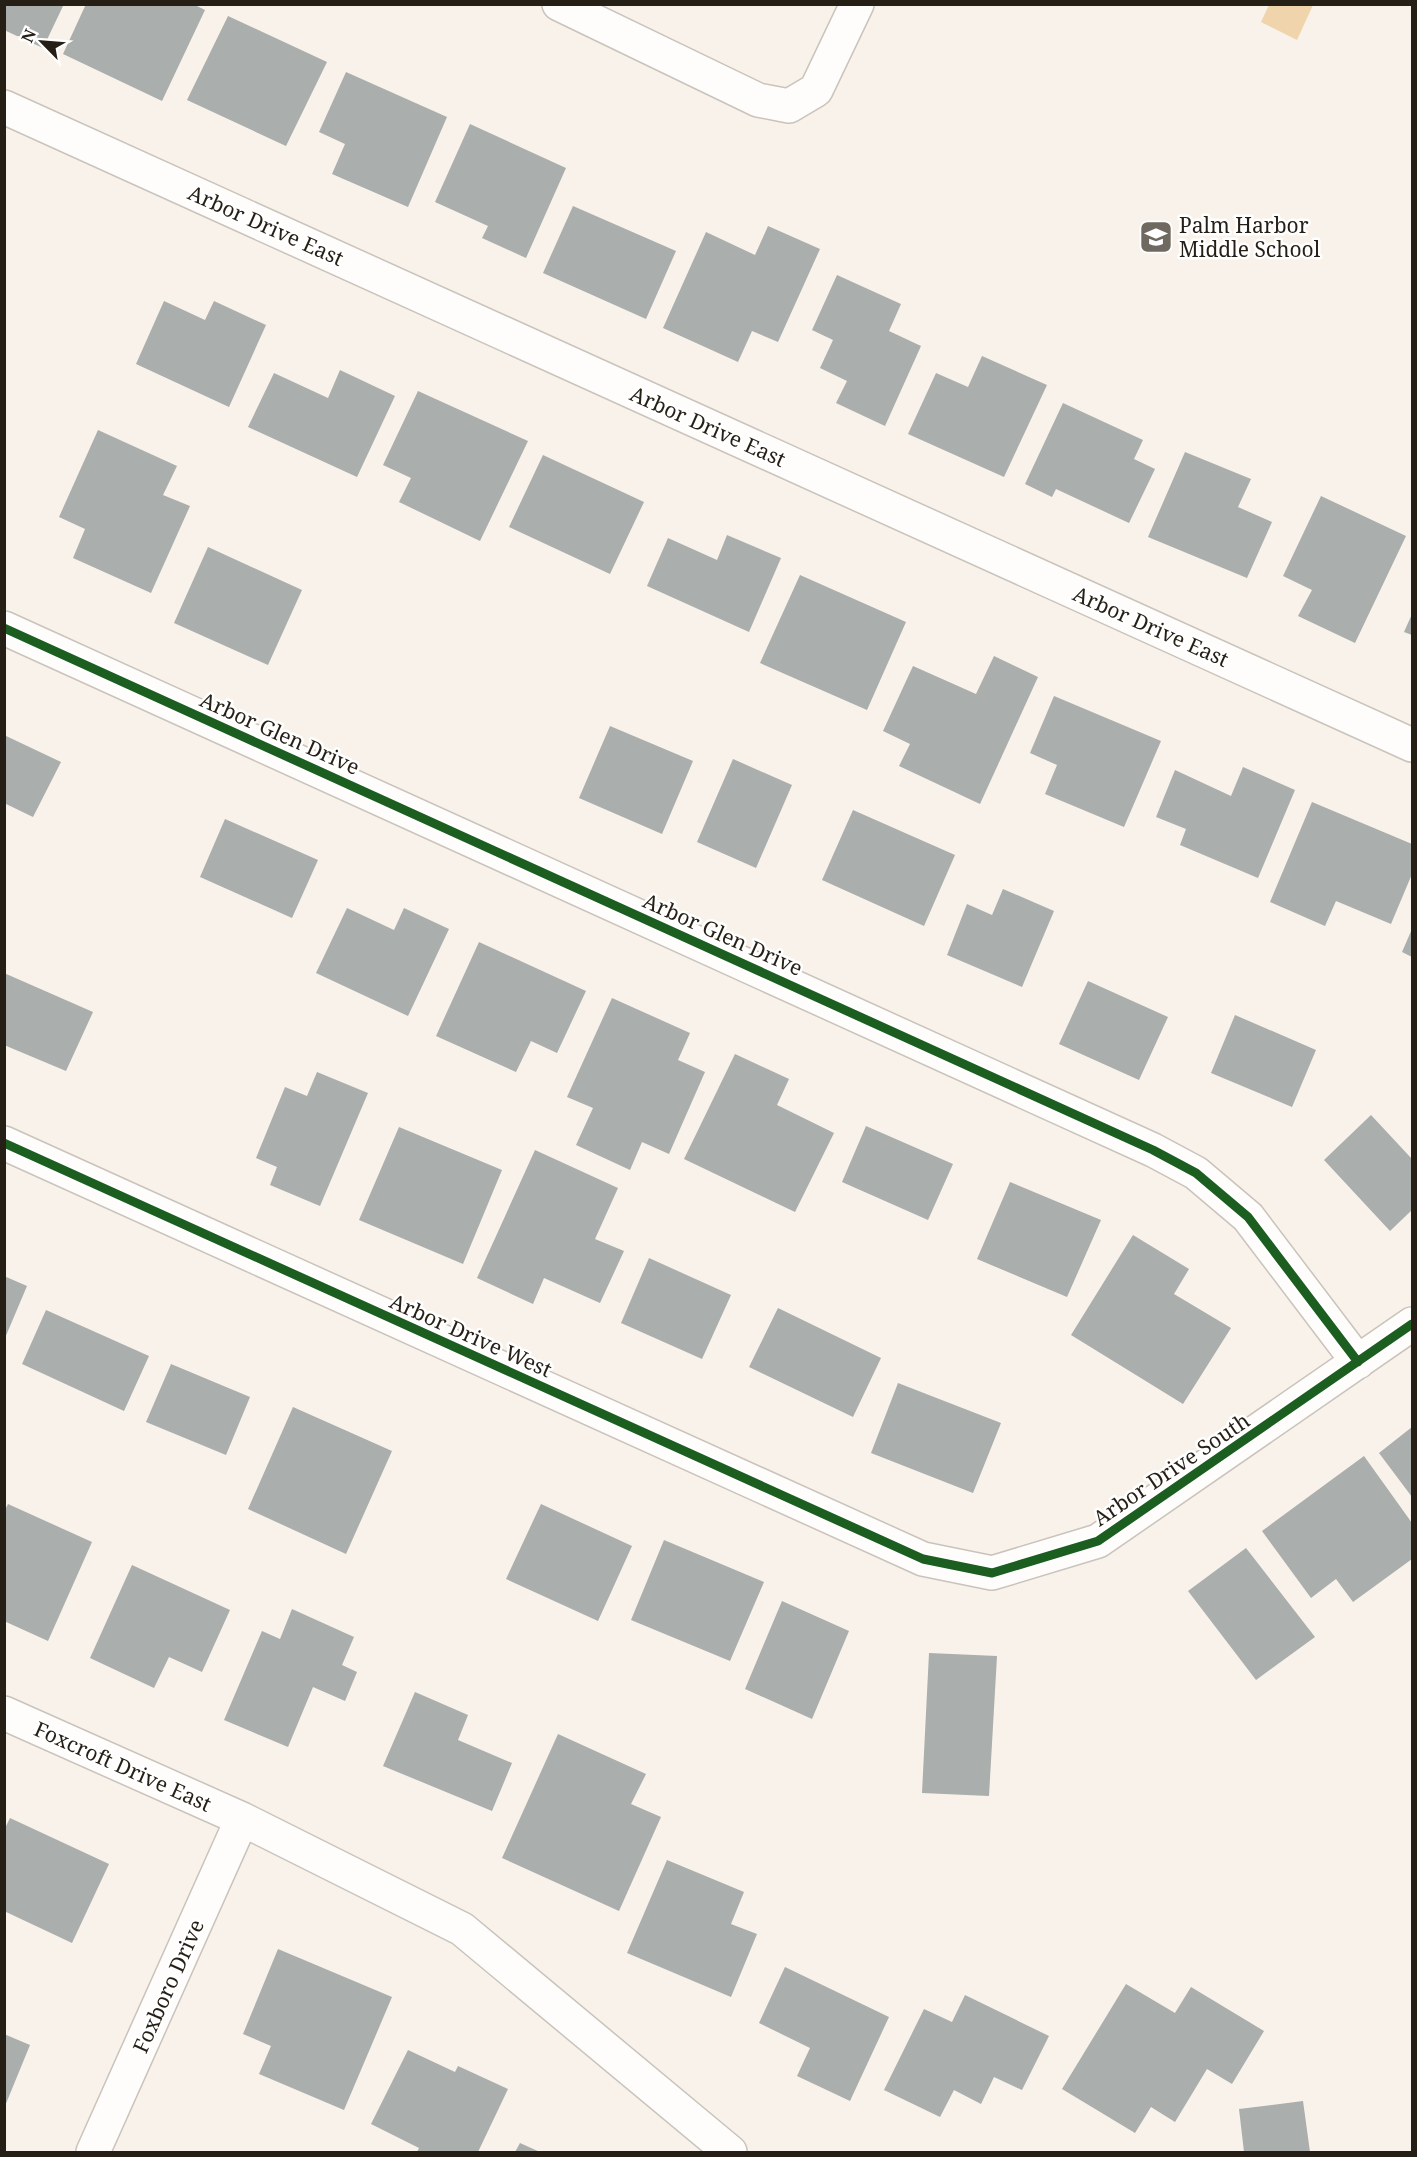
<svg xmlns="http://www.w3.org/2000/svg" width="1417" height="2157" font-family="'Noto Serif',serif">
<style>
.green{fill:#f0d4ab}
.building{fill:#aaaeac}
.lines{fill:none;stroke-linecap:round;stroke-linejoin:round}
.minor-casing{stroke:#c9c3bb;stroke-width:36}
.minor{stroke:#fefdfc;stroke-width:33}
.cycleway-casing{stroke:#fff;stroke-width:13}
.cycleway{stroke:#1b5e20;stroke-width:9}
.labels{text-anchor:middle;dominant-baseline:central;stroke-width:5;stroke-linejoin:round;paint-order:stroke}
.street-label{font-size:21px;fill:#261f16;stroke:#fff}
.poi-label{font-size:21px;fill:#261f16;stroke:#fff;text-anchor:start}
</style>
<rect width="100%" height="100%" fill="#f8f2ea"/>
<!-- green -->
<path class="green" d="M1269 5H1313L1297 40 1261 22Z"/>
<!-- building -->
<path class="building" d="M4 4H64L43 48 4 30Z
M86 4H193L205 10 162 101 63 54Z
M228 16 327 62 286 146 187 100Z
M346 72 447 117 408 207 332 174 345 144 319 132Z
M470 124 566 168 526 258 482 238 488 226 435 202Z
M573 206 676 251 646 319 543 273Z
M768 226 820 249 778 342 752 331 738 362 663 328 706 232 755 255Z
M837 275 901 304 889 331 921 346 885 426 836 403 847 381 820 368 833 340 812 330Z
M164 301 205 320 214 301 266 325 229 407 136 364Z
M982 356 1047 385 1004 477 908 434 936 373 968 387Z
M340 370 395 396 357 477 248 427 274 373 328 398Z
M418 391 528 441 480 541 399 502 411 478 383 465Z
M1063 403 1143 440 1134 459 1155 469 1129 523 1056 489 1052 497 1025 484Z
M98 430 177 466 163 495 190 506 151 593 73 558 85 529 59 517Z
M1185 452 1251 479 1238 507 1272 522 1247 578 1148 537Z
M543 455 644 502 610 574 509 527Z
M1321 496 1406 536 1355 643 1298 616 1312 590 1283 576Z
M727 535 781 558 749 632 647 586 668 538 717 560Z
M208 547 302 590 268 665 174 623Z
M800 575 906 622 867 710 760 663Z
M1412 614V635L1404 632Z
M994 656 1038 677 980 804 899 766 910 744 883 731 913 666 976 694Z
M1054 696 1161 741 1124 827 1045 794 1057 765 1030 753Z
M610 726 693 761 662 834 579 798Z
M4 735 61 762 33 817 4 803Z
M733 759 792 785 756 868 697 842Z
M1243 767 1295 790 1258 878 1180 845 1186 829 1156 817 1175 770 1231 796Z
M1312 802 1412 844V874L1391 924 1336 901 1325 926 1270 902Z
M853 810 955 855 924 926 822 880Z
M225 819 318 860 292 918 200 877Z
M1003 889 1054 911 1022 987 947 955 967 904 992 915Z
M347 908 394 930 404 908 449 929 408 1016 316 973Z
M1412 929V957L1402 952Z
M479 942 586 991 557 1053 531 1041 516 1072 436 1036Z
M4 973 93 1012 66 1071 4 1045Z
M1088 981 1168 1017 1139 1080 1059 1044Z
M612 998 690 1033 678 1060 705 1072 669 1154 642 1142 630 1170 576 1145 593 1108 567 1097Z
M1235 1015 1316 1050 1292 1107 1211 1073Z
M735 1054 789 1079 777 1105 834 1133 795 1212 684 1159Z
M317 1072 368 1093 320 1206 270 1185 277 1167 256 1158 285 1087 307 1096Z
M1371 1115 1412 1159V1210L1390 1231 1324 1160Z
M866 1126 953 1164 928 1220 842 1182Z
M399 1127 502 1170 463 1264 359 1220Z
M535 1150 618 1188 595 1239 624 1251 600 1303 544 1278 533 1304 477 1278Z
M1010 1182 1101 1220 1067 1297 977 1259Z
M1133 1235 1189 1269 1174 1294 1231 1328 1183 1404 1071 1335Z
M649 1258 731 1295 702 1359 621 1323Z
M4 1276 27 1286 5 1338H4Z
M778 1308 881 1358 853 1417 749 1367Z
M46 1310 149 1356 124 1411 22 1364Z
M171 1364 250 1397 226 1455 146 1422Z
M898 1383 1001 1423 973 1493 871 1453Z
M293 1407 392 1451 346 1554 248 1509Z
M1412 1427V1497L1379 1453Z
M1364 1456 1412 1523V1559L1353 1602 1336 1579 1311 1598 1262 1531Z
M8 1504 92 1542 48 1641 4 1621V1512Z
M541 1504 632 1546 598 1621 506 1579Z
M664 1540 764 1582 730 1661 631 1620Z
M1246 1548 1315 1637 1256 1680 1188 1591Z
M132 1565 230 1610 202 1672 169 1657 154 1688 90 1658Z
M782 1601 849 1631 812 1719 745 1689Z
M292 1609 354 1637 342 1665 357 1672 345 1701 313 1687 288 1747 224 1720 262 1631 280 1639Z
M929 1653 997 1656 989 1796 922 1793Z
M415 1692 468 1715 458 1740 512 1763 492 1811 383 1766Z
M558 1734 646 1774 631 1804 661 1817 619 1911 502 1858Z
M10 1818 109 1864 72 1943 4 1911V1830Z
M667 1860 744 1892 731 1924 757 1934 731 1997 627 1953Z
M278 1949 392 1997 344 2110 259 2074 271 2046 243 2034Z
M785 1967 889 2017 850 2101 797 2076 810 2048 759 2023Z
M1126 1984 1175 2013 1191 1987 1264 2031 1232 2084 1207 2069 1175 2122 1151 2107 1135 2133 1062 2089Z
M965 1995 1049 2036 1022 2090 994 2077 981 2104 954 2090 940 2117 884 2090 924 2009 952 2022Z
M4 2034 30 2045 5 2106H4Z
M408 2050 455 2072 458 2066 508 2089 478 2152H417L419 2148 371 2124Z
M1303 2101 1310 2152H1244L1239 2109Z
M520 2143 540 2152H515Z"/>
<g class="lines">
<defs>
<path id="minor" d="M559 4 758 100 789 106 816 90 857 4
M4 107 1412 745
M4 628 1153 1150 1196 1173 1248 1217 1358 1362
M4 1143 923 1559 992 1573 1098 1541 1412 1324
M4 1713 242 1819 462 1929 730 2152
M93 2152 242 1819"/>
</defs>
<!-- minor casing -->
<use href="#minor" class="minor-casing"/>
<!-- minor -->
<use href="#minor" class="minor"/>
<defs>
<path id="cycleway" d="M4 628 1153 1150 1196 1173 1248 1217 1358 1362
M4 1143 923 1559 992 1573 1098 1541 1412 1324"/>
</defs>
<!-- cycleway casing -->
<use href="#cycleway" class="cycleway-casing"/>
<!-- cycleway -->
<use href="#cycleway" class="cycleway"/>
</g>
<!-- icons -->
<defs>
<symbol id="school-square" viewBox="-11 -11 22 22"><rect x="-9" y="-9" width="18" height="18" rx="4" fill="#706960" stroke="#fff"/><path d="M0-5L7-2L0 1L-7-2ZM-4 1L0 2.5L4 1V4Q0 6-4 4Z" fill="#fff"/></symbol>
</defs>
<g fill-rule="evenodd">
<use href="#school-square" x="1137" y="218" width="38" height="38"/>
</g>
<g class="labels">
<!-- street labels -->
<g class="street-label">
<text transform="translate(266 225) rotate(24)">Arbor Drive East</text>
<text transform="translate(708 426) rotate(24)">Arbor Drive East</text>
<text transform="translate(1151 626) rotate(24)">Arbor Drive East</text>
<text transform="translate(280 733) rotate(24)">Arbor Glen Drive</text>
<text transform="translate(723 934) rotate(24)">Arbor Glen Drive</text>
<text transform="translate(471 1335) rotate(24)">Arbor Drive West</text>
<text transform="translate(1171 1469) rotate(-34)">Arbor Drive South</text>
<text transform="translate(123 1766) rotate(24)">Foxcroft Drive East</text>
<text transform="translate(168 1986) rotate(-66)">Foxboro Drive</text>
</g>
<!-- poi labels -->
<g class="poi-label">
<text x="1179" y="225">Palm Harbor<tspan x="1179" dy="24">Middle School</tspan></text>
</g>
</g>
<!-- border -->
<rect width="1417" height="2157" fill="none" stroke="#261f16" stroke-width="12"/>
<!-- north arrow -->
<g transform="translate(42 42) rotate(295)" stroke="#ffffff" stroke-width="4.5" paint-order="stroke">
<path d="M0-4.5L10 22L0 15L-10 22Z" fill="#261f16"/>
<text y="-9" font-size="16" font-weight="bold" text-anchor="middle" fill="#261f16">N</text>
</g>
</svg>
